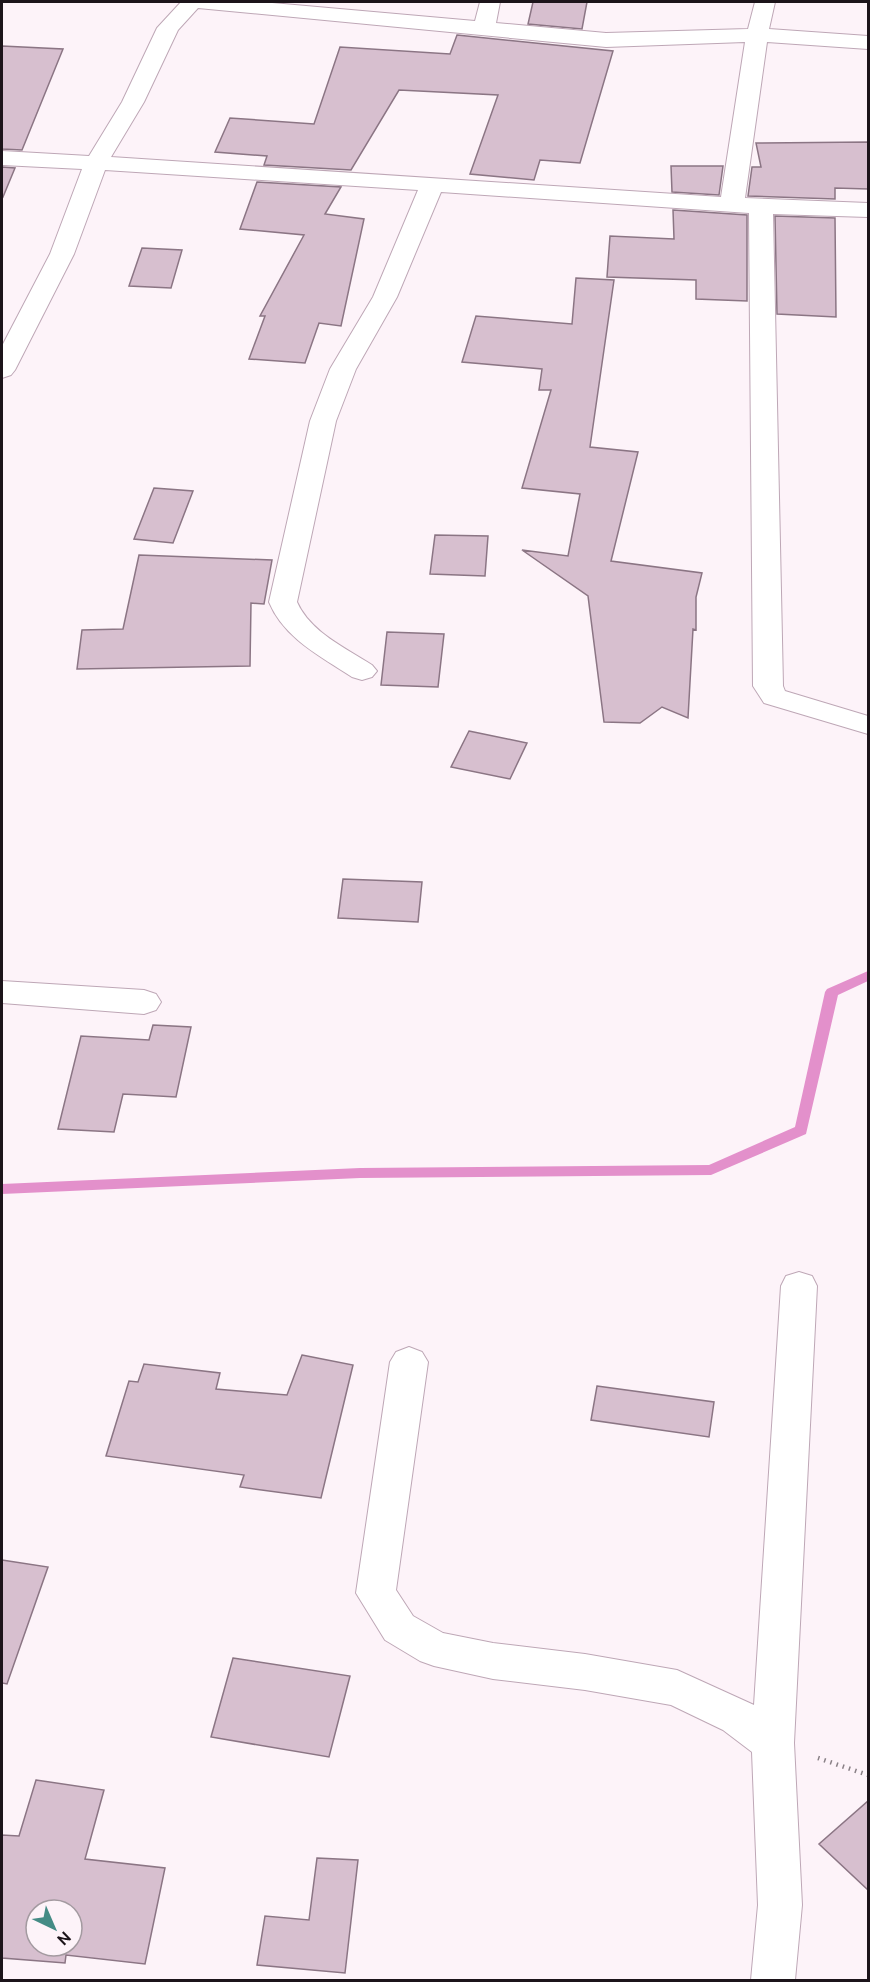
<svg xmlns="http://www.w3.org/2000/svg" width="870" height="1982" font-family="Ubuntu,sans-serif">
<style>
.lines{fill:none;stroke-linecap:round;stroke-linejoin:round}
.stream{fill:#e390cb;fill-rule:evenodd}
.building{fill:#d7bfcf;stroke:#8b7584;stroke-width:1.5;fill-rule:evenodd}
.street-casing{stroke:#bea7b6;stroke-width:2}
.path{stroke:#898086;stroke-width:4.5;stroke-dasharray:1.5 5;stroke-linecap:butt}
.street{fill:#fff;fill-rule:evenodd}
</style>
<rect width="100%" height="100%" fill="#fdf3f9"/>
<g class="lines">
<!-- stream -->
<path class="stream" d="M868 971V981L838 995 806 1134 711 1175 360 1178 2 1194V1184L360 1168 709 1165 795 1127 825 992 827 989Z"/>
</g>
<!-- building -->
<path class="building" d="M533 2H587L582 29 528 24Z
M457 35 613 51 580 163 540 160 534 180 470 174 498 95 399 90 351 170 264 165 267 156 215 152 230 118 314 124 340 47 450 54Z
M2 46 63 49 22 150 2 149Z
M868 142V189L835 188V199L748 196 752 167H761L756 143Z
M671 166H723L719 195 672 192Z
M2 167 15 168 3 197 2 196Z
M257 182 341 187 325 214 364 219 341 326 319 323 305 363 249 359 265 316H260L304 235 240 229Z
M673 210 747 215V301L696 299V280L607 277 610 236 674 239Z
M775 216 835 218 836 317 777 314Z
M142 248 182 250 171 288 129 286Z
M576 278 614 280 590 447 638 452 611 561 702 573 696 597V630L693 629 688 718 662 707 640 723 604 722 588 596 522 550 568 556 580 494 522 488 551 390H539L542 369 462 362 476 316 572 324Z
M154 488 193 491 173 543 134 539Z
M435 535 488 536 485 576 430 574Z
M139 555 272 560 264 604 251 603 250 666 77 669 82 630 123 629Z
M387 632 444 634 438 687 381 685Z
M469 731 527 743 510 779 451 767Z
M343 879 422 882 418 922 338 918Z
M153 1025 191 1027 176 1097 123 1094 114 1132 58 1129 81 1036 149 1040Z
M302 1355 353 1365 321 1498 240 1487 244 1475 106 1456 129 1381 138 1382 144 1364 220 1373 216 1389 287 1395Z
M597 1386 714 1402 709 1437 591 1420Z
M2 1560 48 1567 7 1684 2 1683Z
M233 1658 350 1676 329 1757 211 1737Z
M36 1780 104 1790 85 1859 165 1868 145 1964 66 1955 65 1963 2 1958V1835L19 1836ZM36 1910H72V1946H36Z
M868 1801V1890L819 1844Z
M317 1858 358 1860 345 1973 257 1965 265 1916 309 1920Z"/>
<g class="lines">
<defs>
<path id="street" d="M181 2H261L475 21 480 2H500L496 23 606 33 748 29 755 2H775L769 29 868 36V49L767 42 745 198 868 203V217L773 214 783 686 785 691 868 716V734L764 703 753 686 749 213 441 192 397 297 356 369 336 421 297 602C310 632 346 648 372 665L377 671 372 677 362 680 352 677C320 656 284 638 269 602L310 421 330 369 373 297 418 190 105 170 74 254 15 370 11 375 2 378V346L50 254 82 169 2 165V151L89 156 122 102 157 28ZM198 8 606 47 745 42 721 197 111 157 144 102 178 30Z
M2 981 144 990 156 994 161 1002 156 1010 144 1014 2 1003Z
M799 1272 812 1276 817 1286 794 1743 802 1905 795 1980H751L758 1905 752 1752 723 1730 671 1705 585 1690 493 1679 434 1666 420 1661 385 1640 356 1593 390 1362 396 1352 409 1347 422 1352 428 1362 396 1590 413 1616 443 1633 493 1643 585 1654 677 1670 754 1705 781 1286 786 1276Z"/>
</defs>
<!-- street casing -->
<use href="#street" class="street-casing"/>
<!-- path -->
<path class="path" d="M818 1758 868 1775"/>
<!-- street -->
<use href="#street" class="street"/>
</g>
<!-- border -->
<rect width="870" height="1982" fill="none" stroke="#1c141a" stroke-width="6"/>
<!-- north arrow -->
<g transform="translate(54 1928) rotate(136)"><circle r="28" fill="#fdf3f9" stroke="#a39aa0" stroke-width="1.5"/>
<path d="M0-4.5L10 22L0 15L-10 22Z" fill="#448b85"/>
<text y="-9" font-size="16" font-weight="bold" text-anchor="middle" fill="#1c141a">N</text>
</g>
</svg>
